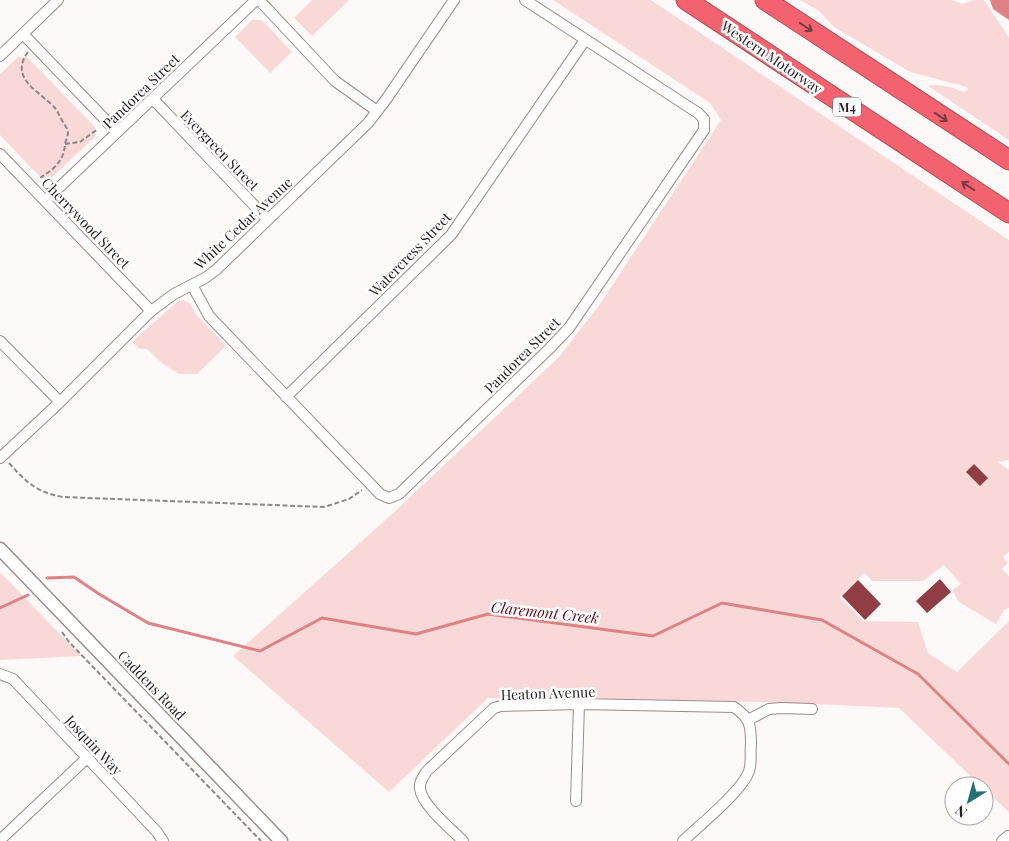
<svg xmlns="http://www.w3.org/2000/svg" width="1009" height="841" font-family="'Playfair Display',serif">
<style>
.green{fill:#f9d9d8}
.water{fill:#dd8285}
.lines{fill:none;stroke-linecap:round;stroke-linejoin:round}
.stream{stroke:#dd8285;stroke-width:3}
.building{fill:#903d43}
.minor-casing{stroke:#9d8a8a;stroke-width:12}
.tertiary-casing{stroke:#9d8a8a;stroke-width:15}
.motorway-casing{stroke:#ab4c53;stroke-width:21}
.path{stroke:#8d8787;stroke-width:2;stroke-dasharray:5 2.5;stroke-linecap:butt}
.minor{stroke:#fff;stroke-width:10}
.tertiary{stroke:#fff;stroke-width:12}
.motorway{stroke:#f2636f;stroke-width:19}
.oneway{stroke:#783b40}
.labels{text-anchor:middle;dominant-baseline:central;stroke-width:5;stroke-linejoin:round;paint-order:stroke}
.shield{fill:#fff;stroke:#686363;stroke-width:1}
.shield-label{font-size:12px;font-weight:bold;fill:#272020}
.street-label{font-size:14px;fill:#272020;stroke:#fff}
.water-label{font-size:15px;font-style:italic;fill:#5b0818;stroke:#fff}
</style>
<rect width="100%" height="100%" fill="#fdf9f9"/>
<!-- green -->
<path class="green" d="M312 0H349L312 36 294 18Z
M553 0H651L1009 240V460L998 462 1009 470V552L1003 557 1008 563 1002 569 1009 576V608L1004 610 996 624 959 602 952 590 961 584 944 565 923 581H873L864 573 840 597 863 621 918 622 928 653 957 672 1009 621V812L984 789V786H981L899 708C762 701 625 698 488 698L389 792 233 656 390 516 559 357 600 304 721 120 710 103Z
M800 0H952L963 4 974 0H984L1009 38V140L928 86C940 83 953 88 964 92L968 90 967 87 910 72 834 27 819 11Z
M252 20H262L292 52 270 73 235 37Z
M18 57H27L95 127V137L51 178H41L0 135V74Z
M183 300 191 304 194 312 226 346 197 374H179L163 364 147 349H140L132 342 177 302Z
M0 573 6 578 81 656 0 660Z"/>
<!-- water -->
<path class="water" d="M990 0H1009V20L993 9Z"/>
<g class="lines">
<!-- stream -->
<path class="stream" d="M47 578 74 577 99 594 148 623 260 651 322 618 416 634 488 614 653 636 722 603 822 620 918 674 1009 764
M0 608 28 595"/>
</g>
<!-- building -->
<path class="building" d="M974 464 988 478 980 486 966 472Z
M940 579 951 592 927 613 916 601Z
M858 580 881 604 865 620 842 596Z"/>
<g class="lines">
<defs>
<path id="minor" d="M259 0 335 81 377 111
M23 34 117 132
M0 56 58 0
M153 99 268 220
M0 154 151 311
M45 201 256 0
M192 285 209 316 380 494 389 498 399 494 549 349 569 328 704 130V119L698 113 525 0
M0 341 60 402
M286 397 451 235 585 40
M0 458 60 402 151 311 174 294 205 278 216 270 368 123 385 101 454 0
M0 674 13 679 157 832 163 841
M748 720 769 709 781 708 812 709
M576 801 579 704
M0 840 88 757
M463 841C451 829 422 805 420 789 419 782 423 777 427 771L494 708 501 706 579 704 734 707C750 718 751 725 751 744 750 752 752 763 749 771 743 790 700 825 683 841
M1002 841 1008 836"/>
<path id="tertiary" d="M0 549 281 841"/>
<path id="motorway" d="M686 0 1009 213
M765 0 1009 160"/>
</defs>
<!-- minor casing -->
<use href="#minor" class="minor-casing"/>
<!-- tertiary casing -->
<use href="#tertiary" class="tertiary-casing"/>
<!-- motorway casing -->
<use href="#motorway" class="motorway-casing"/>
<!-- path -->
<path class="path" d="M28 52C8 79 41 92 55 108 58 112 60 117 63 122 65 125 67 128 68 132 68 136 66 140 65 144 64 160 55 169 41 177L48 182
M65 144 80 142 98 129
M9 463C26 482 36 492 63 497L324 507 349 499 362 490
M62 632 69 642 261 841"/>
<!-- minor -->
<use href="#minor" class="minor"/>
<!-- tertiary -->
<use href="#tertiary" class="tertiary"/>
<!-- motorway -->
<use href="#motorway" class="motorway"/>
</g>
<!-- one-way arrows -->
<defs><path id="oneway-shaft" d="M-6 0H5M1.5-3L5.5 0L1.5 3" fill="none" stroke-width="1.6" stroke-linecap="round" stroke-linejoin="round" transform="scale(1.25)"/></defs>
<g class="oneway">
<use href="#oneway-shaft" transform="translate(806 27) rotate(34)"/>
<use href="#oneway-shaft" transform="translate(941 117) rotate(33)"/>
<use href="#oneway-shaft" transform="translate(968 186) rotate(-147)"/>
</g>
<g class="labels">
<!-- shield labels -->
<rect class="shield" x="833" y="97.5" width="28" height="19" rx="4"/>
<g class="shield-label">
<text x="847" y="107">M4</text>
</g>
<!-- street labels -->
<g class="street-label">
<text transform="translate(772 57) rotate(34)">Western Motorway</text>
<text transform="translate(141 91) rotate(-44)">Pandorea Street</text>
<text transform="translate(220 150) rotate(46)">Evergreen Street</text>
<text transform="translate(86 223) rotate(46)">Cherrywood Street</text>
<text transform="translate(243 223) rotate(-43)">White Cedar Avenue</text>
<text transform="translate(410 254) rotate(-46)">Watercress Street</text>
<text transform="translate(522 355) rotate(-45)">Pandorea Street</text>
<text transform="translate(152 685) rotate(46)">Caddens Road</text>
<text transform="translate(548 693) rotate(-2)">Heaton Avenue</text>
<text transform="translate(94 745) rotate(47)">Josquin Way</text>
</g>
<!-- water labels -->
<g class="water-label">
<text transform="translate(545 612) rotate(6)">Claremont Creek</text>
</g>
</g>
<!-- north arrow -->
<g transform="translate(969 801) rotate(217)"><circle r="24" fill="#ffffff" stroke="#a9a6a6"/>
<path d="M0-4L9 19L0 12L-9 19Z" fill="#267173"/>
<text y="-8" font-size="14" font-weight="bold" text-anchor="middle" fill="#272020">N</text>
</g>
</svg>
